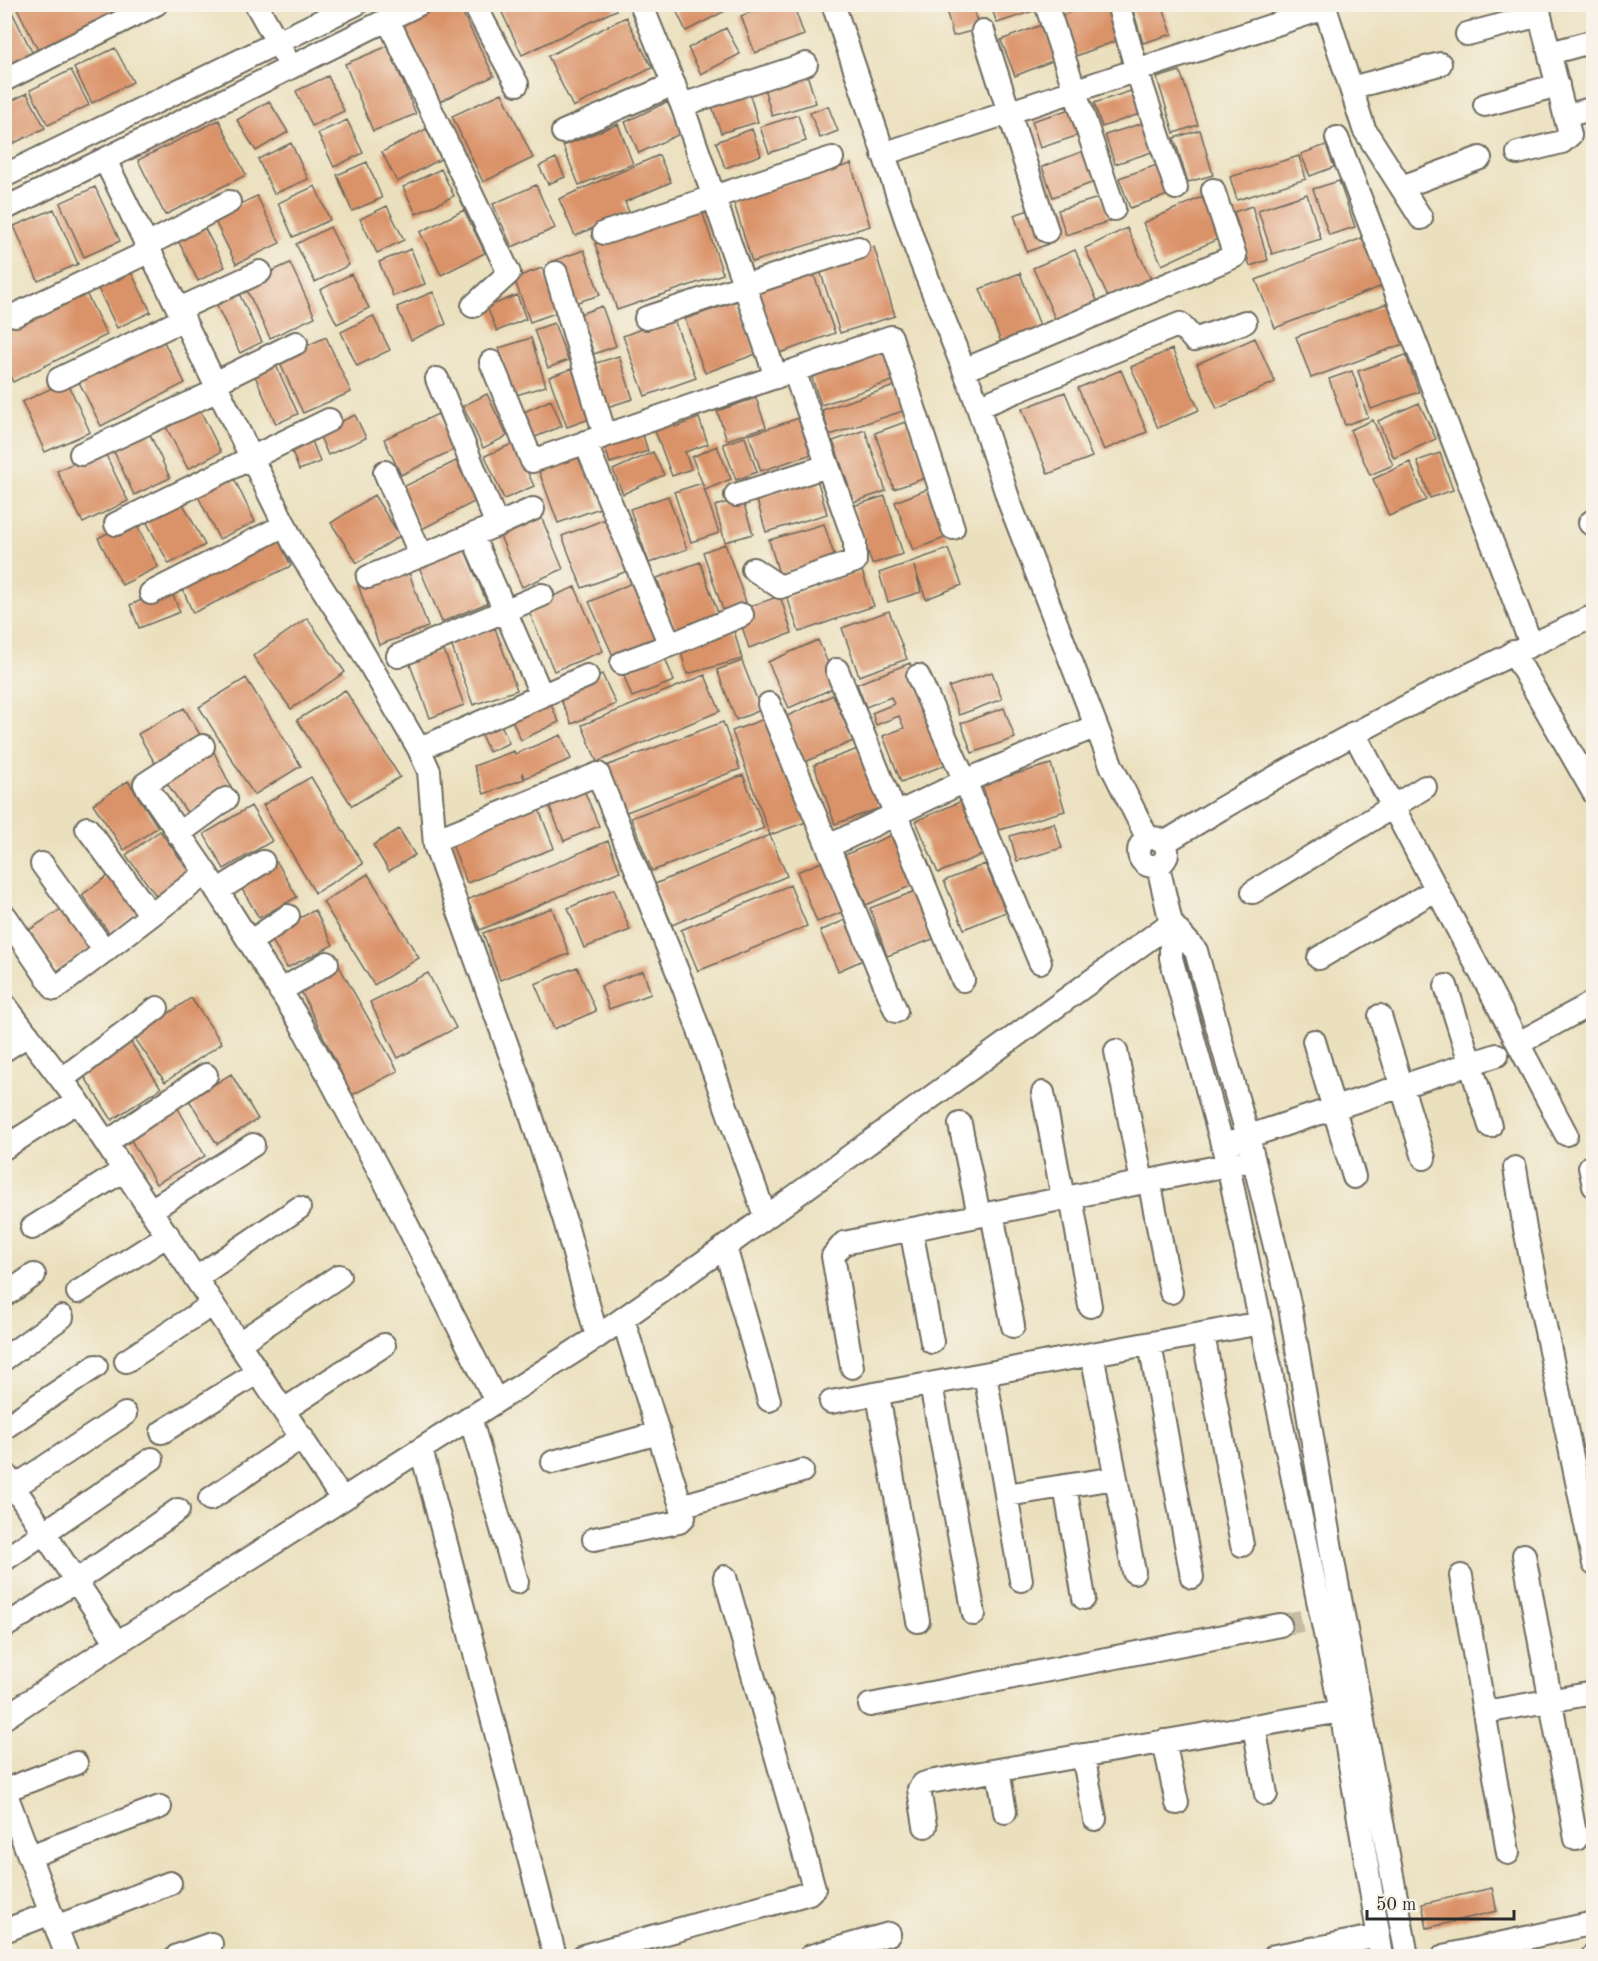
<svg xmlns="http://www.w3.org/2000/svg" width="1598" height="1961" font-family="'Old Standard TT',serif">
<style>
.building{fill:#da9268}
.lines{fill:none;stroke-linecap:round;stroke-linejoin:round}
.minor-tunnel{stroke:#c5bca1;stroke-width:22;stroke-dasharray:22 11;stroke-linecap:butt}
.minor-casing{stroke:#6e6a5e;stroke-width:26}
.minor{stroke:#fff;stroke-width:22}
</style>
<rect width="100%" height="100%" fill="#f7f3e8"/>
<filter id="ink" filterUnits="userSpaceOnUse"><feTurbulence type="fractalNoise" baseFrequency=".0167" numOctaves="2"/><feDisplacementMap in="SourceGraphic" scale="12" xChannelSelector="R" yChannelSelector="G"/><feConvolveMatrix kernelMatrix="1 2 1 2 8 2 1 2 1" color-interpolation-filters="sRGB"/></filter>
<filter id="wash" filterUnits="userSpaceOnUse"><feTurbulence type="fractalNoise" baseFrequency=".008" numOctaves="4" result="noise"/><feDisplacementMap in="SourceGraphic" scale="24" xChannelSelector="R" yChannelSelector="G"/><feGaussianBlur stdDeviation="1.35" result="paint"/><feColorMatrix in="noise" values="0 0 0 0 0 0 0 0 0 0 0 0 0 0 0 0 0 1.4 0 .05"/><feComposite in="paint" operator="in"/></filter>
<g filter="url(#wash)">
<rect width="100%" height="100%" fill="#ebe0be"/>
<g id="blocks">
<!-- building -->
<path class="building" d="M4 4H8L34 56 4 70Z
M15 4H108L113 15 39 52Z
M437 4H458L494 76 439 102 400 23Z
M498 4H614L616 10 522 55Z
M673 4H726L729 9 686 31Z
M772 4H793L804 35 755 53 741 16Z
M972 4 979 29 953 36 945 5Z
M990 4H1041L1042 8 997 23Z
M1090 4H1108L1121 39 1076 56 1061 16Z
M1131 4H1162L1172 34 1143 43Z
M626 17 652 68 573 107 548 56Z
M1044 24 1057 59 1015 76 1001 40Z
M726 28 740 54 701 74 688 48Z
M388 46 416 114 373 131 345 64Z
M115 48 133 82 92 103 74 68Z
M71 70 89 105 48 125 30 90Z
M806 71 816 103 772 116 763 84Z
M1180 71 1198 125 1174 133 1157 78Z
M328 76 344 111 312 126 296 91Z
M748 89 758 122 721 133 710 100Z
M1137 89 1145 112 1102 127 1094 103Z
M27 93 45 128 4 148V105Z
M502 93 533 158 483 182 452 116Z
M269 101 288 132 256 151 237 120Z
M667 102 682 133 639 153 625 122Z
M828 106 838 131 820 138 810 113Z
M1074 108 1082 134 1040 148 1032 121Z
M798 115 806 141 769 153 760 127Z
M219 120 246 175 165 215 138 160Z
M347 120 363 153 334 167 318 133Z
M1146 122 1155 151 1115 164 1105 135Z
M618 124 633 164 579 185 563 146Z
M426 129 441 159 397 182 382 152Z
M752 129 761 155 725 168 716 142Z
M1200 130 1213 175 1188 182 1174 138Z
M291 143 308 179 274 194 258 159Z
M1326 145 1334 167 1310 176 1301 154Z
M1086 150 1097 181 1053 197 1042 167Z
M659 155 671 182 625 202 629 212 575 236 559 199Z
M1299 156 1306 179 1237 200 1230 177Z
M556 158 565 177 548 184 539 166Z
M367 162 382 198 352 211 337 175Z
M851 164 870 226 752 262 733 200Z
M1160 164 1171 194 1130 208 1119 178Z
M441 169 454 196 416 214 403 187Z
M1339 181 1355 227 1329 235 1313 189Z
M536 185 555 228 512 247 493 204Z
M315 186 330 220 293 237 278 203Z
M95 187 120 241 84 257 60 203Z
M1307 194 1321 239 1272 254 1258 210Z
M257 196 280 243 236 264 213 217Z
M1102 197 1110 221 1066 235 1058 210Z
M1202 197 1220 238 1162 265 1143 223Z
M387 206 404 240 377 253 360 219Z
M1252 206 1268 260 1250 266 1234 212Z
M701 208 723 274 617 310 595 244Z
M1035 208 1048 244 1027 252 1014 215Z
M54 209 78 264 38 281 14 226Z
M464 210 485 253 441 275 420 232Z
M202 223 225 267 198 281 176 236Z
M330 227 349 265 315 282 296 244Z
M1127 228 1156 290 1114 310 1085 248Z
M1362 238 1382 286 1275 328 1256 280Z
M874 247 895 316 840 333 818 264Z
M411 249 425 284 393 296 379 262Z
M584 250 600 295 568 305 553 261Z
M1075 250 1102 312 1060 330 1033 268Z
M290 263 315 317 270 338 244 284Z
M128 266 151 312 117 328 95 282Z
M542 268 558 312 530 322 514 278Z
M812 270 835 333 780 353 757 290Z
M1020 273 1044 336 1005 352 980 289Z
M351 274 369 308 337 324 320 290Z
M82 285 107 335 13 382 4 365V324Z
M236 287 262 342 240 353 213 298Z
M433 292 446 324 411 340 397 307Z
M517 295 526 319 497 331 487 307Z
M737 301 756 354 705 373 685 319Z
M1388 303 1403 344 1311 378 1296 337Z
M602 306 616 346 594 354 580 314Z
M373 316 390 350 357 366 341 332Z
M673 317 696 378 645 396 623 336Z
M554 323 568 360 548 368 534 330Z
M161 336 185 383 101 426 77 378Z
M326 337 351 392 303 413 278 359Z
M531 338 546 386 513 396 499 348Z
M1255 338 1275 382 1217 409 1197 364Z
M887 347 898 379 821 405 810 372Z
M1172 349 1199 410 1158 428 1131 367Z
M1406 355 1419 392 1371 409 1358 371Z
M619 356 633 399 607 407 593 364Z
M273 359 298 414 276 424 252 369Z
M574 368 592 418 567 427 549 377Z
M1121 370 1147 432 1104 450 1078 388Z
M1352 371 1368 417 1345 425 1329 379Z
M67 381 90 432 45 452 22 402Z
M898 385 906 410 830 435 822 410Z
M1065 392 1092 457 1048 474 1022 409Z
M487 394 507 436 483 448 463 406Z
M756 398 766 427 727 440 717 411Z
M551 400 562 426 528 440 517 415Z
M1419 403 1436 439 1394 458 1378 421Z
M197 404 221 452 188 469 163 421Z
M438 414 455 449 401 475 384 439Z
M355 415 366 438 328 455 318 432Z
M802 417 815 453 761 471 749 435Z
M699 418 708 444 685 452 691 469 672 476 653 426 673 419 675 427Z
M1373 420 1393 465 1370 475 1350 430Z
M908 421 928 477 894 489 875 433Z
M147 428 170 478 134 495 111 445Z
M641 429 648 451 610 463 603 441Z
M865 430 886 491 854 502 833 441Z
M745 437 757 472 736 480 723 444Z
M311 438 320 462 299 470 290 446Z
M514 443 534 486 504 499 485 456Z
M717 446 731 479 705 490 692 457Z
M103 449 128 501 83 523 57 471Z
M580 451 600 508 558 523 537 466Z
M653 452 664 475 623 494 613 470Z
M1440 453 1453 490 1430 498 1417 461Z
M456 461 476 501 422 529 401 488Z
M1410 462 1426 500 1389 516 1373 479Z
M232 474 255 522 219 539 196 492Z
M817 479 827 514 766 532 756 497Z
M702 483 719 533 691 542 674 492Z
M928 489 947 537 913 550 895 502Z
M374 495 400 536 357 563 331 523Z
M668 496 687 549 649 563 630 509Z
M885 496 903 554 872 564 853 506Z
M180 498 205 545 169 564 144 517Z
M742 498 753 534 725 542 715 506Z
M539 512 563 569 522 587 497 529Z
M611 517 630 570 582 588 562 536Z
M134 520 158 567 122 585 98 538Z
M824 524 835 558 779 574 769 540Z
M276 535 291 566 193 613 179 581Z
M462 543 487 603 442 622 417 562Z
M725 544 746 602 723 610 703 552Z
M948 549 962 585 926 599 914 566 921 592 888 602 879 573Z
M700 562 719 616 676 631 657 578Z
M407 567 428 627 379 645 358 585Z
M862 571 874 606 799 632 787 597Z
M634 582 659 638 614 658 589 602Z
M575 587 603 651 554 671 527 607Z
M170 588 180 612 139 628 130 605Z
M780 596 792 633 749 648 737 611Z
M889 611 907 659 859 676 842 628Z
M307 618 345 672 291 709 253 656Z
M495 628 517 690 473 705 451 644Z
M734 630 742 659 687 674 679 645Z
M818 640 838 686 789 708 768 662Z
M444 650 464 705 430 718 409 662Z
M664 655 674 681 632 697 622 671Z
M742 661 761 710 736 720 717 670Z
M910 663 950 763 901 782 883 736 904 728 899 716 876 725 872 713 894 704 891 697 866 707 857 684Z
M992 672 1002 699 959 715 949 687Z
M602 674 616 704 572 724 558 694Z
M705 675 720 711 597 762 582 725Z
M246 678 301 766 254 795 199 707Z
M345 690 400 777 352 806 297 720Z
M833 695 853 741 805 762 785 717Z
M548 698 559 722 521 740 510 716Z
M184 708 202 738 156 765 138 734Z
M1004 708 1015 738 972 753 961 723Z
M767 718 806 822 770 835 732 731Z
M499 719 509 743 489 752 478 728Z
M723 722 740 769 624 813 606 766Z
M561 735 571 759 525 778 522 772 524 779 484 794 474 766 514 751 515 754Z
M212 748 232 789 188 814 164 779Z
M858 749 880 808 835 824 814 765Z
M1051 764 1065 811 996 831 982 784Z
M743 775 764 828 652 871 631 818Z
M311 777 363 864 315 893 263 805Z
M128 781 158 827 124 850 93 804Z
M581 783 599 826 564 841 546 798Z
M964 800 986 853 938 873 916 821Z
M537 804 554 848 467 883 450 839Z
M251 806 272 841 224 869 204 834Z
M1054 823 1062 848 1017 861 1010 836Z
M399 829 415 855 389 871 373 845Z
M160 831 191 873 157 897 126 855Z
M894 834 915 884 866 905 845 855Z
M770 835 787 876 672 925 655 884Z
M608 841 620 871 480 930 467 900Z
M824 861 845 911 817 922 797 872Z
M277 862 297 897 259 918 239 884Z
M985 864 1006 912 964 929 944 881Z
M113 872 140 910 109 933 82 895Z
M368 874 419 958 374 985 323 902Z
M790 885 807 926 698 971 681 930Z
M924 888 941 936 887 956 870 908Z
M614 889 630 930 584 948 568 908Z
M64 907 92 947 57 971 29 930Z
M552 908 569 954 500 980 483 933Z
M315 910 333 945 287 968 269 934Z
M845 920 863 960 838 971 820 931Z
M339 966 398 1071 352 1095 300 989Z
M577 967 596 1011 554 1029 535 984Z
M643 971 651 994 609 1009 601 986Z
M428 973 456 1028 398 1058 370 1002Z
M191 998 222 1043 165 1082 134 1037Z
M130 1041 161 1088 112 1120 82 1073Z
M231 1074 258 1119 217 1144 189 1100Z
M176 1105 205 1156 156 1184 127 1133Z
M1492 1888 1497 1911 1427 1928 1422 1904Z"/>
</g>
</g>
<g filter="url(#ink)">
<use href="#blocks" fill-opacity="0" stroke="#6e6a5e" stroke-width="1.5"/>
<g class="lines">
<!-- minor-tunnel -->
<path class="minor-tunnel" d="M1280 1625 1307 1620"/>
<defs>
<path id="minor" d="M256 4 285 56
M474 4 517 84
M641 4 682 105 776 377
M833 4 916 249 974 395 1010 504 1112 767 1148 839
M1046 4 1114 209
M1118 4 1137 71 1176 188
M1324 4 1364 129 1421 218
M388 20 509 273 473 306
M983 31 1047 231
M1467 34 1540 15
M1550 53 1594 41
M4 80 156 4
M1351 88 1440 64
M682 105 806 64
M1485 105 1558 85
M1566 116 1594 108
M563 132 674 84
M1337 138 1531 644
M1518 153 1562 142 1570 135 1537 4
M883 154 1325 8
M105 160 294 544 355 639 419 749 429 771 435 845 523 1090 565 1221 597 1337
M4 176 356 4
M1402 187 1480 158
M4 209 419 4
M604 233 832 158
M147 245 229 202
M556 273 605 435
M179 309 260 272
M15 315 150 251
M646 318 858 248
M491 362 532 461 891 337 953 528
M964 370 1235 256 1213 190
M59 379 184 319
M215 383 296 343
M978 407 1180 324 1194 340 1245 322
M585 442 670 645 622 663
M81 454 218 390
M385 472 421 556
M736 495 827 466
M1590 523 1594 520
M116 524 329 420
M497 525 533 509
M472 535 542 696
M753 569 780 587 855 561V542L794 371
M368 577 497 525 437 379
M151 593 285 525
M670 645 742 615
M1513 652 1594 793
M398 656 542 595
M837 670 963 980
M918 676 965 781 1040 962
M769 704 896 1011
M1354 733 1566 1134
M203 746 145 784 206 873
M419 749 587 676
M87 828 151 915
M178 834 226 799
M1139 852a14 14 0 1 1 28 0a14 14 0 1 1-28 0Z
M435 840 598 774 684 988 765 1216
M1164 843C1302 758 1446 683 1594 616
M829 846 965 781 1096 726
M42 864 105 951
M1158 866 1171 923V958L1228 1165 1341 1711 1382 1956
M217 891 263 862
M1253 892 1425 787
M6 917 55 989 206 873 300 1022 391 1193 496 1401
M1171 923 1196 951 1248 1137 1290 1307 1333 1561 1407 1956
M250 942 288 916
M1319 958 1437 889
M1446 986 1490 1126
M280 991 327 963
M4 1004 78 1101 342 1499
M1380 1016 1424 1158
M1314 1041 1354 1177
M1519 1043 1594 1002
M4 1050 28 1035
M1116 1051 1142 1182
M62 1079 157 1008
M1043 1093 1063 1198
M960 1124 979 1215
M1234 1141 1497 1055
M106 1143 206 1075
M4 1148 78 1101
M1590 1167 1594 1186
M1515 1168 1525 1229 1594 1564
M1149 1180 1171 1292
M1071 1197 1090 1306
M151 1210 253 1145
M992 1213 1013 1326
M32 1228 124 1170
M911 1229 932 1342
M725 1247 769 1400
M196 1278 299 1208
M78 1292 168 1235
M4 1296 34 1275
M623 1319 681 1506 802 1471
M1203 1334 1242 1545
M239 1343 339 1276
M1150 1344 1192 1577
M1092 1354 1134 1572
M4 1359 62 1317
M126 1361 213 1304
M852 1367 833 1256 844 1243 1242 1162
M985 1374 1021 1580
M931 1385 974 1614
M878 1395 918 1621
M831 1402 1261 1323
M284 1410 384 1345
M470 1417 517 1582
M4 1428 96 1366
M162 1432 258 1372
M421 1449 555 1956
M553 1462 659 1433
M4 1472 117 1643
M1065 1486 1084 1598
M14 1487 125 1414
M1006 1495 1116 1478
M210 1499 302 1437
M594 1539 679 1522 684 1517 681 1506
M1524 1555 1576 1839
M4 1560 152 1459
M1461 1576 1508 1853
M4 1627 76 1581 178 1510
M870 1705 1280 1625
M1485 1712 1594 1693
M4 1718 117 1643 597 1337 725 1247 1171 923
M1254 1726 1266 1794
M1164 1741 1177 1803
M1083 1755 1095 1819
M998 1770 1005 1812
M4 1789 67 1956
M5 1790 76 1763
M925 1826 919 1789 923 1784 929 1782 1341 1711
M30 1856 160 1807
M56 1927 170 1883
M4 1931 51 1913
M177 1956 211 1944
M583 1956 789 1899 809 1893 814 1888 725 1577
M811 1956 889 1934
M1275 1956 1379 1936
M1444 1956 1594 1923
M1593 1956H1594"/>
</defs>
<!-- minor casing -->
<use href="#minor" class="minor-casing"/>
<!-- minor -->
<use href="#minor" class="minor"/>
</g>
</g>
<!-- margin -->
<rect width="1598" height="1961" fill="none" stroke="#f7f3e8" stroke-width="24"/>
<!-- scale -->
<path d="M1367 1910v9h147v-9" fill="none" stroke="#2b2b2b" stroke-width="3"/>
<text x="1376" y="1910" font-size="18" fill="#2b2b2b" stroke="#f7f3e8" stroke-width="4.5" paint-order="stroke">50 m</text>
</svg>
